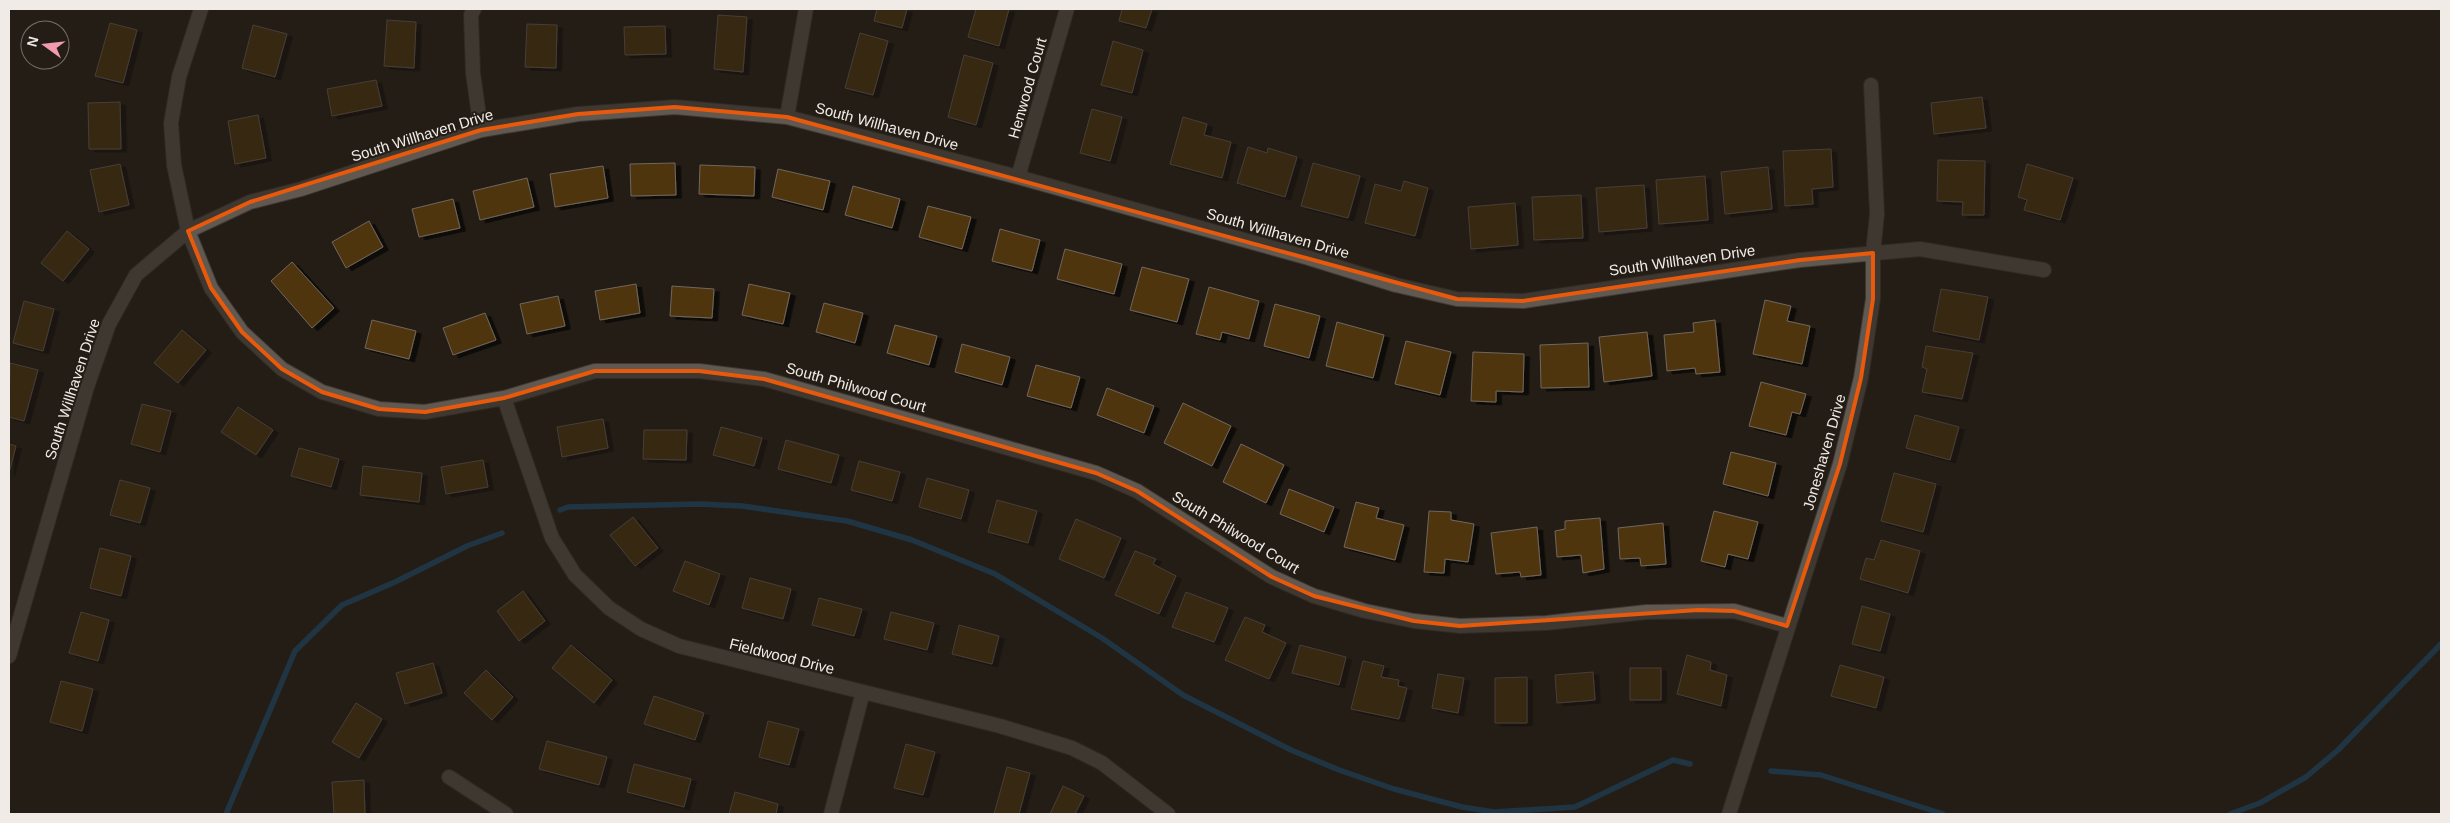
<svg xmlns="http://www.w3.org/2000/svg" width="2450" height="823" font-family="Helvetica,sans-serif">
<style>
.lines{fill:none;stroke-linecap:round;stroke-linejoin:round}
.stream{stroke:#1b537a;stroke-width:5.5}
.building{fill:#50340f;stroke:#70675e;filter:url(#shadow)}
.minor-casing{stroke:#3f3935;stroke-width:16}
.minor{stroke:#615950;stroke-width:14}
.marked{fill:none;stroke:#e8590c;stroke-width:4;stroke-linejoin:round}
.labels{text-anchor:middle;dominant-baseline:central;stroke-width:4;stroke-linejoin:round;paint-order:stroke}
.street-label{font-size:15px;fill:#f0ebe6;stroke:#241d16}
</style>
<defs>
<filter id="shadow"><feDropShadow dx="5.5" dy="3" stdDeviation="0" flood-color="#0009"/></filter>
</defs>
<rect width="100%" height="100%" fill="#241d16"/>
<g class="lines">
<!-- stream -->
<path class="stream" d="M560 510 568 507 700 504 742 506 847 521 912 540 995 574 1102 638 1183 695 1291 750 1339 770 1394 789 1462 807 1494 812 1575 807 1673 760 1690 764
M1771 771 1821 775 1943 814
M226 814 295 651 342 605 395 582 467 546 502 533
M2230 814 2260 803 2306 777 2338 750 2441 644"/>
</g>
<!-- building -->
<path class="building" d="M877 9H907L902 28 874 21Z
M976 9H1009L999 46 968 37Z
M1122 9H1152L1146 28 1119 21Z
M718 15 747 17 743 72 714 69Z
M387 20 416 22 414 68 384 66Z
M110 23 137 30 123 83 95 76Z
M527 24 557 25 556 68 525 67Z
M253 25 287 34 275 77 242 68Z
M665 26 666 54 625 55 624 27Z
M860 33 888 41 873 95 845 88Z
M1113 41 1143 50 1132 93 1101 85Z
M964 55 993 63 976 125 948 117Z
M376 80 382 106 332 116 327 89Z
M1982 97 1986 128 1934 134 1931 103Z
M120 102 121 149H89L88 103Z
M1092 109 1122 117 1110 161 1080 153Z
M258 115 266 158 235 164 228 121Z
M1183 117 1207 124 1204 135 1231 142 1222 178 1170 164Z
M1248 147 1267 153 1268 148 1297 157 1285 197 1237 183Z
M1831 149 1833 187 1812 189 1813 204 1785 206 1783 151Z
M1938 160 1985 161 1984 215H1962L1963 202 1937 201Z
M675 163 676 195 631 196 630 164Z
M1313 163 1360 176 1348 218 1301 206Z
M120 164 129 205 99 212 90 170Z
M2027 164 2073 178 2060 220 2024 210 2027 200 2018 197Z
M700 165 755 167 754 196 699 194Z
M603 166 608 198 555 207 550 174Z
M1768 167 1772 209 1725 214 1721 172Z
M778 169 830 181 823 210 772 197Z
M1705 176 1708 220 1659 224 1656 180Z
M527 178 534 207 480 220 473 191Z
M1404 181 1428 188 1415 236 1365 223 1375 184 1401 191Z
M1644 185 1647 228 1599 232 1596 188Z
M853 186 900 199 892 228 845 215Z
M1581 195 1583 238 1534 240 1532 197Z
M453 199 460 228 419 237 412 209Z
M1515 203 1518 245 1471 249 1468 207Z
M928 206 971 217 962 249 919 237Z
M369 221 383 247 346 268 332 242Z
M1000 229 1040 240 1032 271 992 261Z
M67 231 89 249 63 281 41 263Z
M1065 249 1122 264 1114 294 1057 279Z
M292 262 334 308 312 328 271 281Z
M1142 267 1189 279 1177 322 1130 310Z
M636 284 640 313 600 320 595 291Z
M749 284 790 293 783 324 742 315Z
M672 286 714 289 712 318 670 316Z
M1209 287 1259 301 1249 339 1222 332 1220 340 1196 334Z
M1941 289 1988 297 1979 340 1933 331Z
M558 296 565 326 527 334 520 304Z
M1765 300 1791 306 1787 321 1810 326 1802 364 1753 354Z
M24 301 54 309 43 351 13 343Z
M824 303 863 313 855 343 816 332Z
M1275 304 1320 316 1309 358 1264 346Z
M485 313 496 340 453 355 443 328Z
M372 320 416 331 409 359 365 348Z
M1715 320 1720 372 1696 374 1695 368 1667 371 1664 335 1694 332 1693 323Z
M1337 322 1384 335 1373 378 1326 366Z
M895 325 937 336 929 365 887 353Z
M182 330 206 350 178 383 154 363Z
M1647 332 1652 376 1604 382 1599 337Z
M1406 341 1451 352 1440 395 1395 384Z
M1588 343 1589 387 1541 388 1540 345Z
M962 344 1010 357 1002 385 955 372Z
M1926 346 1973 353 1962 399 1922 392 1927 369 1922 367Z
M1473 352 1524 354 1523 392 1496 391V402L1471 401Z
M10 363 38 370 24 421 9 417Z
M1036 365 1080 377 1071 408 1027 396Z
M1761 382 1806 394 1800 414 1792 412 1786 435 1749 426Z
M1107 388 1154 406 1144 433 1097 415Z
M1183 403 1231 426 1212 466 1164 443Z
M142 404 171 411 160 452 131 444Z
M238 407 273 430 256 455 221 432Z
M1915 415 1959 427 1950 460 1906 448Z
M603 419 608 448 562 457 557 427Z
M721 427 762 438 754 466 713 455Z
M644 430H687L686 460 643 459Z
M786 440 839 455 831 483 778 469Z
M9 444 16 446 9 473Z
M1241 444 1284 465 1266 503 1223 482Z
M299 448 339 459 331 487 291 476Z
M1731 452 1776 463 1768 496 1723 484Z
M483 460 488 487 446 494 441 467Z
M859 461 900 472 892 501 851 490Z
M363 466 422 473 419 502 360 495Z
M1894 473 1936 484 1923 532 1881 521Z
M927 478 969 490 961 519 919 507Z
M120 480 150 488 140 523 110 515Z
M1289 489 1334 507 1324 532 1280 514Z
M997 500 1037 511 1028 543 988 532Z
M1356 502 1379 508 1376 518 1404 525 1395 560 1344 547Z
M1429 511 1451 512V520L1474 524 1468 562 1445 559 1444 573 1424 572Z
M1714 511 1758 522 1748 559 1728 554 1725 567 1701 561Z
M633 517 658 548 635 566 610 535Z
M1600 518 1604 569 1583 573 1581 555 1557 557 1555 531 1565 529V521Z
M1076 519 1121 538 1104 578 1059 559Z
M1663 523 1666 564 1641 566 1640 558 1620 559 1618 528Z
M1537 527 1541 575 1521 577 1520 572 1496 574 1491 533Z
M1881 540 1920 551 1908 593 1860 579 1866 558 1874 560Z
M100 548 131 556 121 596 90 588Z
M1135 551 1156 559 1153 564 1176 576 1159 614 1115 595Z
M685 561 720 574 709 605 673 591Z
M750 578 791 589 783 619 742 608Z
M523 591 545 621 519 641 497 611Z
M1186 592 1228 608 1214 642 1172 627Z
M819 598 862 609 854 636 812 625Z
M1862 606 1890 614 1880 651 1852 644Z
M81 612 109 620 98 661 69 653Z
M891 612 934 623 927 650 884 639Z
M1245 617 1265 625 1262 632 1286 643 1269 679 1225 660Z
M959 625 999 636 992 664 952 654Z
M571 645 612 680 594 703 552 668Z
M1300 645 1346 657 1339 685 1292 673Z
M1687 655 1711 662 1710 670 1727 675 1721 706 1677 694Z
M1363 661 1384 666 1381 677 1399 680 1398 686 1407 688 1399 719 1351 709Z
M433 663 442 693 405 704 396 673Z
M1840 665 1884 677 1876 708 1831 696Z
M1630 668H1661V700H1630Z
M486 670 513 697 492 720 464 693Z
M1593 672 1595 700 1557 703 1555 675Z
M1438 674 1464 678 1458 713 1432 708Z
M1527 677V723H1495V678Z
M61 681 93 689 82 731 50 722Z
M654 696 704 713 695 740 644 724Z
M356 703 382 719 359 758 332 742Z
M768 721 799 729 789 765 759 757Z
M547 741 607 757 599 785 539 769Z
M906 744 935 752 923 795 894 788Z
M634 764 691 779 684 807 627 792Z
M1007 767 1030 773 1019 814H994Z
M364 780 365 814H334L332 782Z
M1063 786 1084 796 1075 814H1050Z
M735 792 778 804 776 814H729Z"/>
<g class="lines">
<defs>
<path id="minor" d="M201 9 179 77 171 123 174 165 188 231 211 288 242 332 282 369 322 392 379 409 425 412 504 398 595 371H699L764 379 1096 473 1137 491 1272 577 1314 596 1365 611 1414 621 1460 626 1546 623 1647 612 1734 611 1787 626
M474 9 471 15 473 73 481 130
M787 117 806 9
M1018 177 1067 9
M504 398 552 538 575 575 609 608 641 629 679 646 1000 726 1072 748 1102 763 1168 814
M9 656 87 387 109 324 136 275 188 231 250 202 301 189 481 130 578 114 675 107 787 117 1018 177 1309 258 1396 285 1457 299 1523 301 1800 260 1920 249 2044 270
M449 777 506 814
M831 814 863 692
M1729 814 1840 464 1861 378 1873 299V253L1877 214 1871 85"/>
</defs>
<!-- minor casing -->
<use href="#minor" class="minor-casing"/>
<!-- minor -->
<use href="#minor" class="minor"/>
</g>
<!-- marked area -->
<path d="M0 0H2450V823H0ZM675 107 787 117 1457 299 1523 301 1800 260 1873 253V299L1861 378 1840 464 1787 626 1734 611 1698 610 1460 626 1414 621 1314 596 1272 577 1137 491 1096 473 764 379 699 371H595L504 398 425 412 379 409 322 392 282 369 242 332 211 288 188 231 250 202 481 130 578 114Z" fill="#241d16" fill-opacity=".55" fill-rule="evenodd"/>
<path class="marked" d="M675 107 787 117 1457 299 1523 301 1800 260 1873 253V299L1861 378 1840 464 1787 626 1734 611 1698 610 1460 626 1414 621 1314 596 1272 577 1137 491 1096 473 764 379 699 371H595L504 398 425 412 379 409 322 392 282 369 242 332 211 288 188 231 250 202 481 130 578 114Z"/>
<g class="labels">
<!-- street labels -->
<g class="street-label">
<text transform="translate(1027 88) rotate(-74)">Henwood Court</text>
<text transform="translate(887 126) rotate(15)">South Willhaven Drive</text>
<text transform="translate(422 135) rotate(-17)">South Willhaven Drive</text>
<text transform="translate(1278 233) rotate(16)">South Willhaven Drive</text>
<text transform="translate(1682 260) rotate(-8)">South Willhaven Drive</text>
<text transform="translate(856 387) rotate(16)">South Philwood Court</text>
<text transform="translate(72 389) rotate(-72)">South Willhaven Drive</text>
<text transform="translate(1824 452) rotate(-74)">Joneshaven Drive</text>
<text transform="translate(1236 532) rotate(31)">South Philwood Court</text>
<text transform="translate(782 656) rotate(14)">Fieldwood Drive</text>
</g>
</g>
<!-- border -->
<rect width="2450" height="823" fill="none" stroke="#f0ebe6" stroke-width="20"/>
<!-- north arrow -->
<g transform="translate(45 45) rotate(285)"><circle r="24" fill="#241d16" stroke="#766f69"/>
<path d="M0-4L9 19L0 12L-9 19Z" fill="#f29aae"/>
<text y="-8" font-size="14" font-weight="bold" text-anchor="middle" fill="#f0ebe6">N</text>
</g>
</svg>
